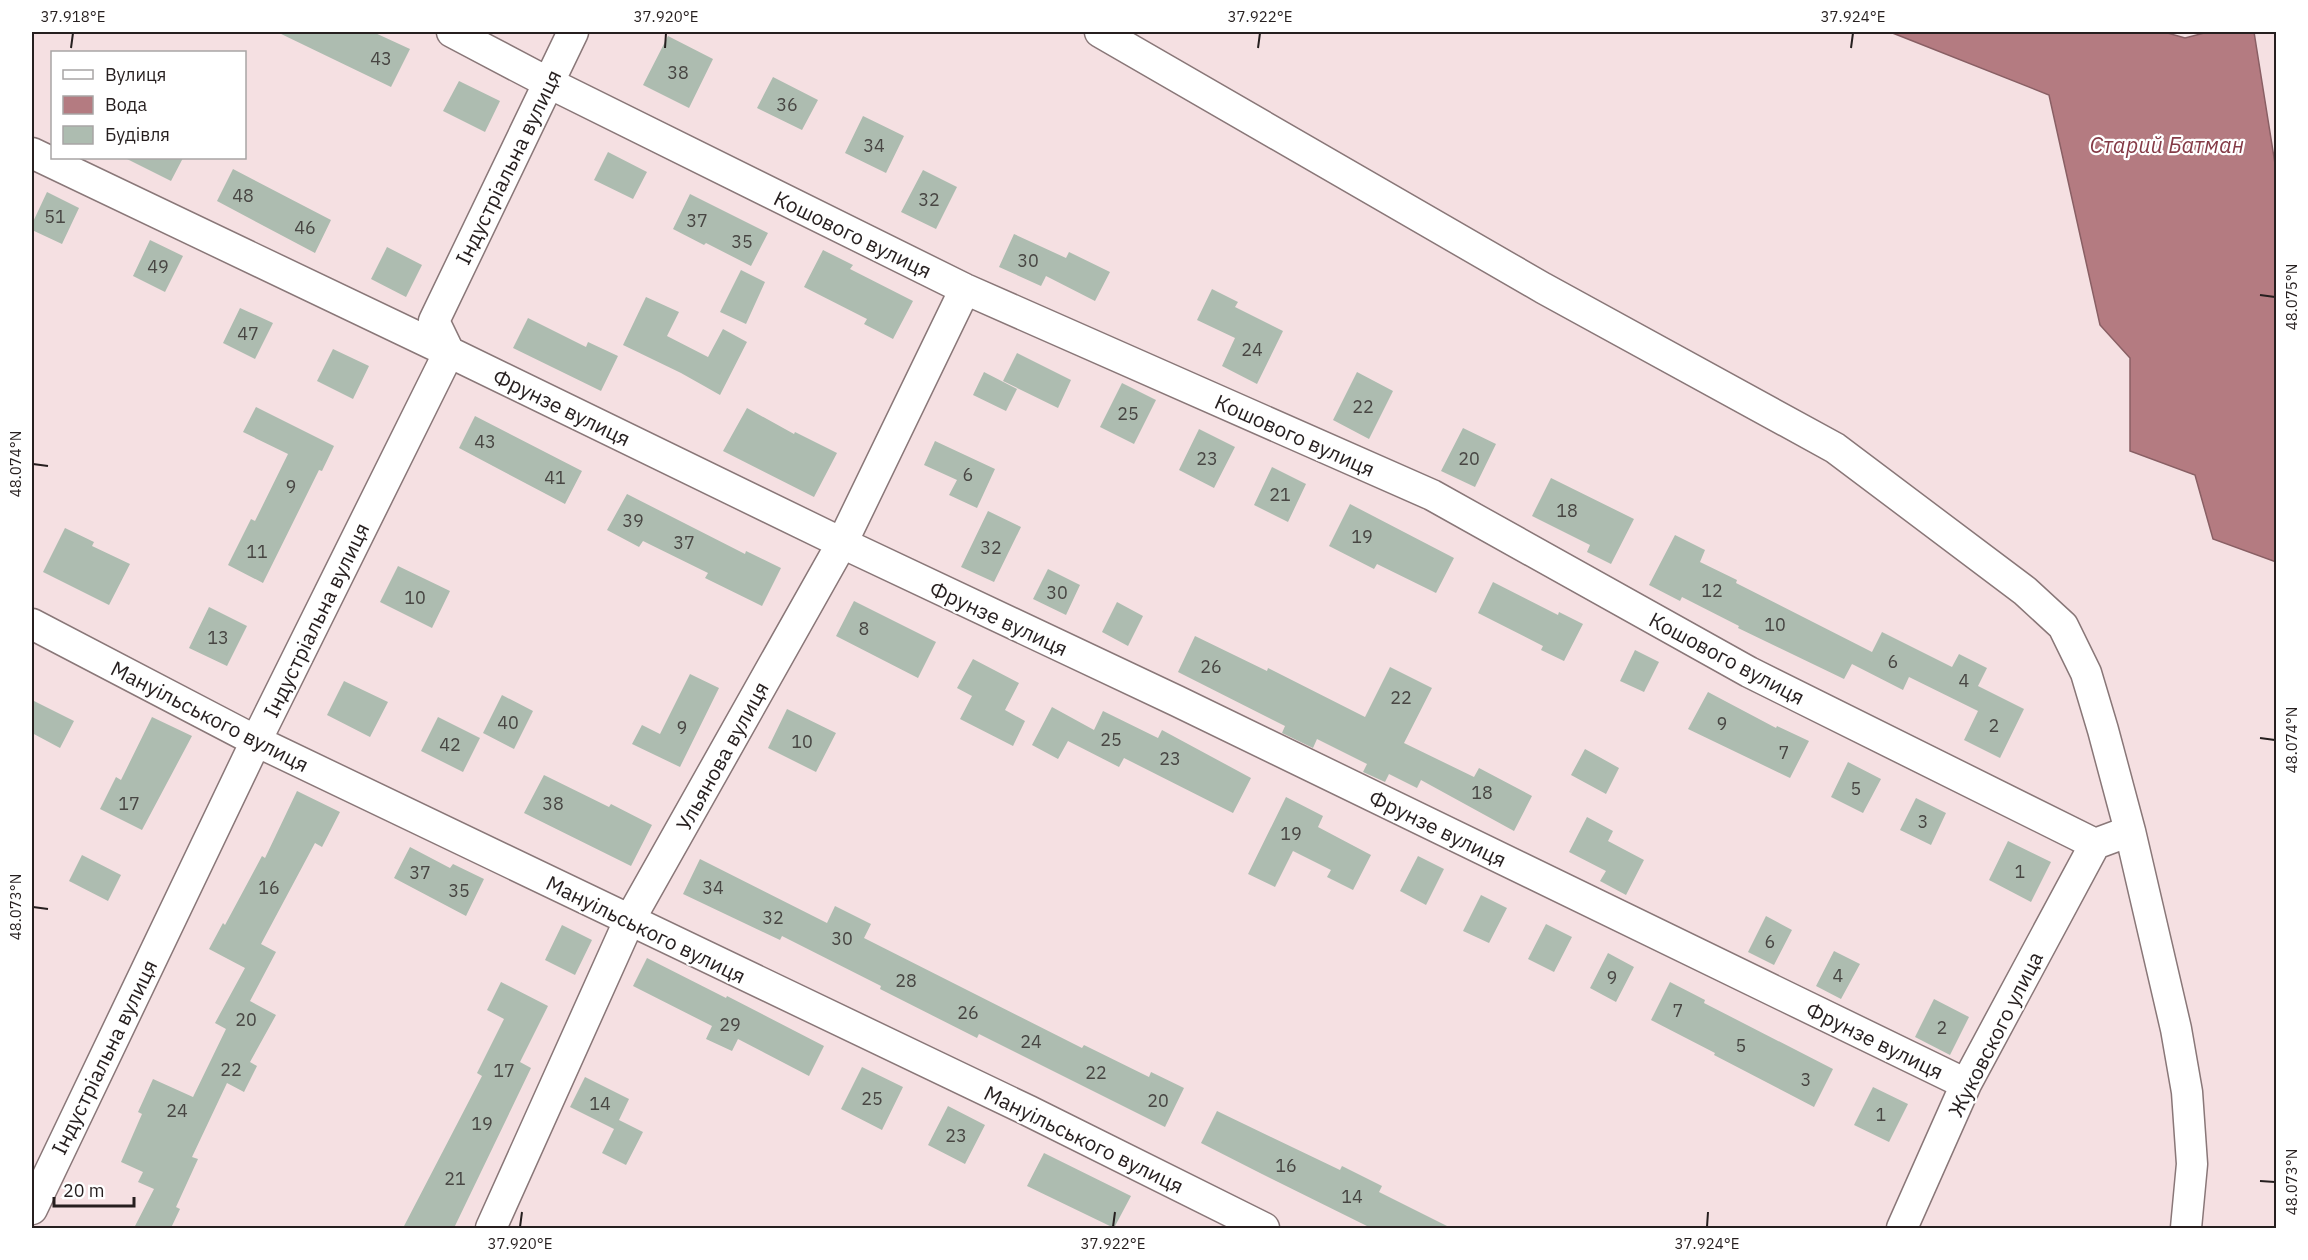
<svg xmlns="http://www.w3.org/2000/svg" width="2308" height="1260" font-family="'IBM Plex Sans',sans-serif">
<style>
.water{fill:#b47b81;stroke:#895f64;stroke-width:1.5}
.building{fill:#adbcb0}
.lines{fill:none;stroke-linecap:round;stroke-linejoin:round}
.street-casing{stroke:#897778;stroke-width:33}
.street{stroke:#fff;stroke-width:30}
.ticks{fill:none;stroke:#261f1f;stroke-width:2}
.labels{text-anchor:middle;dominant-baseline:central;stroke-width:4.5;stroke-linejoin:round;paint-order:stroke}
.number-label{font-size:18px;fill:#484643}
.street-label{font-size:21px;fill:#261f1f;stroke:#fff}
.water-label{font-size:22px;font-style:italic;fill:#853b47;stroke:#fff}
.neatline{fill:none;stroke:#261f1f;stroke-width:2}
.ticks-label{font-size:15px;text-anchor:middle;fill:#261f1f}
</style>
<rect width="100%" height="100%" fill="#f5e0e2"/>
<!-- water -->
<path class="water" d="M1890 32H2164L2185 38 2208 32H2254L2276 170V562L2213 539 2195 475 2130 451V358L2100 325 2049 95Z"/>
<!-- building -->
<path class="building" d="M277 32H373L410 49 391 87Z
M668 36 713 59 689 108 643 85Z
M773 77 818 100 802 130 757 108Z
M459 81 500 101 485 132 443 111Z
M863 116 904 136 886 173 845 153Z
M608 152 647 172 633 199 594 180Z
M125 158H183L171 181Z
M233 169 331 220 315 253 217 201Z
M923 170 957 187 936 229 901 212Z
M47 192 79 208 62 244 32 230V224Z
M690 194 768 233 751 266 706 243 704 245 673 229Z
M1014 234 1066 258 1069 252 1110 272 1095 301 1046 276 1041 286 999 267Z
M150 240 183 256 165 292 133 276Z
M387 247 422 265 406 297 371 279Z
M823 250 853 265 850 269 913 301 893 339 864 324 867 319 804 287Z
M741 270 765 282 746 324 720 312Z
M1212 289 1238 302 1235 307 1283 331 1257 384 1222 366 1235 338 1197 320Z
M646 297 679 312 667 336 708 357 723 329 747 342 720 395 681 373 623 345Z
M240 308 273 323 255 359 223 343Z
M528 318 586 347 588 342 618 356 601 391 513 348Z
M333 349 369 366 353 399 317 381Z
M1017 353 1071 380 1058 408 1003 381Z
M984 372 1017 389 1006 411 973 395Z
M1357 372 1393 391 1369 439 1333 420Z
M1122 383 1156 400 1134 444 1100 427Z
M256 407 334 446 322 471 319 470 263 583 228 565 251 519 255 521 288 454 243 432Z
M747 408 794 434 795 432 837 453 814 497 723 451Z
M475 416 582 471 565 504 459 448Z
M1463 428 1496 444 1475 487 1441 471Z
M1199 429 1235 447 1214 488 1179 470Z
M935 441 995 469 977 508 949 495 957 480 924 465Z
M1272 467 1306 484 1288 522 1254 505Z
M1551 478 1634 519 1611 564 1587 552 1590 545 1532 516Z
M627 494 745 554 746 551 781 568 762 606 705 578 708 573 643 541 639 547 607 530Z
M1350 504 1454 558 1436 593 1377 564 1374 569 1329 546Z
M988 511 1021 527 994 582 961 567Z
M65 528 94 542 92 546 130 564 109 605 43 572Z
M1675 535 1705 550 1700 562 1737 580 1736 583 1872 652 1882 632 1952 667 1959 654 1987 668 1978 686 2024 709 2000 758 1964 740 1978 711 1909 677 1903 690 1852 664 1844 679 1738 628 1739 626 1682 597 1680 601 1649 585Z
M398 566 450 591 432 628 380 602Z
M1048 569 1080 585 1066 615 1033 599Z
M1493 582 1558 615 1559 612 1583 624 1564 661 1541 650 1543 646 1478 613Z
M854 601 936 642 918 678 836 636Z
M1117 602 1143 616 1128 646 1102 632Z
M209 607 247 626 227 666 189 648Z
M1195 636 1267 671 1268 668 1365 717 1390 667 1432 688 1404 743 1474 777 1479 768 1532 796 1514 831 1421 780 1417 788 1389 774 1385 782 1363 772 1367 764 1317 739 1313 748 1282 733 1285 726 1178 672Z
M1635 650 1659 662 1644 692 1620 681Z
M973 659 1019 683 1005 710 1025 721 1013 746 960 719 972 696 957 688Z
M690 674 719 688 680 767 632 744 642 725 660 734Z
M344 681 388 702 370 737 327 715Z
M1708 692 1776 728 1777 726 1809 741 1790 778 1688 729Z
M502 695 533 711 514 749 483 733Z
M32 700 74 721 60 748 32 733Z
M1052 707 1094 730 1103 711 1158 738 1162 730 1251 778 1233 813 1124 758 1119 767 1068 741 1058 759 1032 745Z
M787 709 836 733 816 772 768 748Z
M152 717 192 736 142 830 100 809 116 777 121 780Z
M438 717 480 738 463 772 421 751Z
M1585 749 1619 768 1606 794 1571 775Z
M1848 762 1881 779 1863 813 1831 797Z
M544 775 609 807 611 804 652 825 631 866 524 813Z
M297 791 340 812 322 847 315 843 261 944 276 952 250 1001 276 1015 250 1062 257 1066 244 1092 227 1083 192 1157 198 1159 176 1207 180 1209 171 1228H134L154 1189 138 1182 143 1172 121 1162 142 1114 138 1112 153 1079 193 1097 226 1029 215 1023 245 968 209 949 223 923 225 925 262 856 265 858Z
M1286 797 1323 816 1318 827 1371 855 1353 890 1327 877 1331 870 1293 851 1275 887 1248 874Z
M1916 798 1946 813 1931 845 1900 830Z
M1587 817 1613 831 1608 841 1644 860 1626 895 1600 881 1606 871 1569 852Z
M2008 841 2051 862 2031 902 1989 880Z
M410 847 450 868 453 864 484 879 466 916 394 878Z
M82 855 121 875 108 901 69 881Z
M1418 856 1444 869 1426 905 1400 891Z
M700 859 827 923 835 906 871 924 864 938 1082 1048 1084 1045 1149 1077 1151 1072 1184 1088 1165 1127 979 1034 977 1038 880 989 881 986 782 936 780 940 683 894Z
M1481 895 1507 908 1489 943 1463 931Z
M1766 916 1792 930 1774 965 1748 952Z
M1546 924 1572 937 1554 972 1528 959Z
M562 925 592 940 575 975 545 960Z
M1834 951 1860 964 1841 999 1816 986Z
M1608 953 1634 967 1616 1002 1590 988Z
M647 958 726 998 727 996 824 1046 809 1076 738 1039 732 1051 706 1039 712 1026 633 986Z
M501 982 548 1006 520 1062 531 1068 454 1228H403L482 1076 477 1073 504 1019 487 1010Z
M1670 982 1705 1000 1704 1003 1833 1069 1814 1107 1714 1055 1715 1053 1651 1020Z
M1934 999 1969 1017 1950 1055 1915 1037Z
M862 1067 903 1087 882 1130 841 1109Z
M585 1077 629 1099 619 1120 643 1132 626 1165 602 1153 614 1129 570 1107Z
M1873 1087 1908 1104 1889 1142 1854 1125Z
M948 1106 985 1125 965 1164 928 1145Z
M1217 1111 1340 1170 1342 1166 1382 1186 1379 1192 1451 1228H1371L1260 1173 1201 1143Z
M1044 1153 1131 1196 1114 1228 1027 1186Z"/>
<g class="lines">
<defs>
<path id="street" d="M452 32 549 83 965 289 1432 495 1749 672 2095 844 2130 831
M1100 32 1543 288 1835 448 2025 591 2063 626 2086 673 2103 730 2130 831 2176 1029 2187 1092 2192 1164 2186 1228
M32 153 449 352 842 543 1177 701 1966 1084
M32 624 256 741 1029 1111 1264 1228
M32 1209 256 741 449 352 434 321 573 32
M491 1228 629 921 842 543 965 289
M1902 1228 1966 1084 2095 844"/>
</defs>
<!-- street casing -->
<use href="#street" class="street-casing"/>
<!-- street -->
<use href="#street" class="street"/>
</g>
<!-- ticks -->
<path class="ticks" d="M71 48 73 33M665 48 666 33M1258 48 1260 33M1851 48 1853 33M2260 295 2275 297M33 464 48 466M2260 738 2275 740M33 907 48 909M2260 1181 2275 1182M520 1227 522 1212M1113 1227 1115 1212M1707 1227 1708 1212"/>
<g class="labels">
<!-- number labels -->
<g class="number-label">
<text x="381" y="58">43</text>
<text x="678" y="72">38</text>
<text x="787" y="104">36</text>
<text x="874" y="145">34</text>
<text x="243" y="195">48</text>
<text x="929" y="199">32</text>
<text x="55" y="216">51</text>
<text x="697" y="220">37</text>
<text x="305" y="227">46</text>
<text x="742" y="241">35</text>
<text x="1028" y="260">30</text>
<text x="158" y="266">49</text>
<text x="248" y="333">47</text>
<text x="1252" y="349">24</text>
<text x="1363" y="406">22</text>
<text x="1128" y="413">25</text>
<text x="485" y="441">43</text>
<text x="1207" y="458">23</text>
<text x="1469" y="458">20</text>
<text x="968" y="474">6</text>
<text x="555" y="477">41</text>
<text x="291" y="486">9</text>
<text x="1280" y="494">21</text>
<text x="1567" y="510">18</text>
<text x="633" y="520">39</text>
<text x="1362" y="536">19</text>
<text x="684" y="542">37</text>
<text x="991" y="547">32</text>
<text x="257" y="551">11</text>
<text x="1712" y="590">12</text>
<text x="1057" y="592">30</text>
<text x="415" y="597">10</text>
<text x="1775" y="624">10</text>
<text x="864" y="628">8</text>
<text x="218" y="637">13</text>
<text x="1893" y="661">6</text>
<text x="1211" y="666">26</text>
<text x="1964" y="680">4</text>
<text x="1401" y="697">22</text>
<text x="508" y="722">40</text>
<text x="1722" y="723">9</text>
<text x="1994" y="725">2</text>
<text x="682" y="727">9</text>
<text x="1111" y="739">25</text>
<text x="802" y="741">10</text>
<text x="450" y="744">42</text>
<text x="1784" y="752">7</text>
<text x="1170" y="758">23</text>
<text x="1856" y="788">5</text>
<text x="1482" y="792">18</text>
<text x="129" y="803">17</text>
<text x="553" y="803">38</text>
<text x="1923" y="821">3</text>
<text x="1291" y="833">19</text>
<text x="2020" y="871">1</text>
<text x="420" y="872">37</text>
<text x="269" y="887">16</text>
<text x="713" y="887">34</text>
<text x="459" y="890">35</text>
<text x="773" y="917">32</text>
<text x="842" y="938">30</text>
<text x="1770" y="941">6</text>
<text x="1838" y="975">4</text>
<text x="1612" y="977">9</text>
<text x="906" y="980">28</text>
<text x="1678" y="1010">7</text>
<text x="968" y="1012">26</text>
<text x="246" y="1019">20</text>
<text x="730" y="1024">29</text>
<text x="1942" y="1027">2</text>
<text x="1031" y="1041">24</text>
<text x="1741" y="1045">5</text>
<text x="231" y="1069">22</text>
<text x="504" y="1070">17</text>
<text x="1096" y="1072">22</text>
<text x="1806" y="1079">3</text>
<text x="872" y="1098">25</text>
<text x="1158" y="1100">20</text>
<text x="600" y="1103">14</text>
<text x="177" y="1110">24</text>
<text x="1881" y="1114">1</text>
<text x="482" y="1123">19</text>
<text x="956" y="1135">23</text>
<text x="1286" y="1165">16</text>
<text x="455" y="1178">21</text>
<text x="1352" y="1196">14</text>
</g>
<!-- street labels -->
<g class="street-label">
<text transform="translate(508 167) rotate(-64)">Індустріальна вулиця</text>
<text transform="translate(853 234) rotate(26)">Кошового вулиця</text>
<text transform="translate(562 407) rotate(26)">Фрунзе вулиця</text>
<text transform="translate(1295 435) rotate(24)">Кошового вулиця</text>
<text transform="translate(999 618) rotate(25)">Фрунзе вулиця</text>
<text transform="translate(316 620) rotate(-64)">Індустріальна вулиця</text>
<text transform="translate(1727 658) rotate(28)">Кошового вулиця</text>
<text transform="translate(210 716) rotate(27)">Мануільського вулиця</text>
<text transform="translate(722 756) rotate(-61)">Ульянова вулиця</text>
<text transform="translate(1438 828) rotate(26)">Фрунзе вулиця</text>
<text transform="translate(646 929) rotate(26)">Мануільського вулиця</text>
<text transform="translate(1995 1034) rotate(-63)">Жуковского улица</text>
<text transform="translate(1875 1040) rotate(26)">Фрунзе вулиця</text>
<text transform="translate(104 1057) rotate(-64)">Індустріальна вулиця</text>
<text transform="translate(1084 1139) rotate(26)">Мануільського вулиця</text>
</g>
<!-- water labels -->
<g class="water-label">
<text x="2167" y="144">Старий Батман</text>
</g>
</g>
<!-- border -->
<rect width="2308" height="1260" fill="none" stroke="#ffffff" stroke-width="66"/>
<!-- legend -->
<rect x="51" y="51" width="195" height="108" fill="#ffffff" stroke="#a8a5a5" stroke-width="1.5"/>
<rect x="63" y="70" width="30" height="9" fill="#ffffff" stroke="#a8a5a5" stroke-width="1.5"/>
<text x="105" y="81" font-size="18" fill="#261f1f">Вулиця</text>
<rect x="63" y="96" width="30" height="18" fill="#b47b81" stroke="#a8a5a5" stroke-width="1.5"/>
<text x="105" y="111" font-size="18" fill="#261f1f">Вода</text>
<rect x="63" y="126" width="30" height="18" fill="#adbcb0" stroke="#a8a5a5" stroke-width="1.5"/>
<text x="105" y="141" font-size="18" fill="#261f1f">Будівля</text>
<!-- scale -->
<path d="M54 1197v9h80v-9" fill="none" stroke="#261f1f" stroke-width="3"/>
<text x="63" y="1197" font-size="18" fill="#261f1f" stroke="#ffffff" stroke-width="4.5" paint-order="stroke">20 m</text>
<rect x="33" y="33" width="2242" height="1194" class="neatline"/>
<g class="ticks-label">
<text x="73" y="22">37.918°E</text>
<text x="666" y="22">37.920°E</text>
<text x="1260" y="22">37.922°E</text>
<text x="1853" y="22">37.924°E</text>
<text transform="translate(2292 297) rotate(-90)" y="5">48.075°N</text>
<text transform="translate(16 464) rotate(-90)" y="5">48.074°N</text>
<text transform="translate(2292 740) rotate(-90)" y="5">48.074°N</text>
<text transform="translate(16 907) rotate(-90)" y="5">48.073°N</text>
<text transform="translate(2292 1182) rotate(-90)" y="5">48.073°N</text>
<text x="520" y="1249">37.920°E</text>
<text x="1113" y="1249">37.922°E</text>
<text x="1707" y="1249">37.924°E</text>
</g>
</svg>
